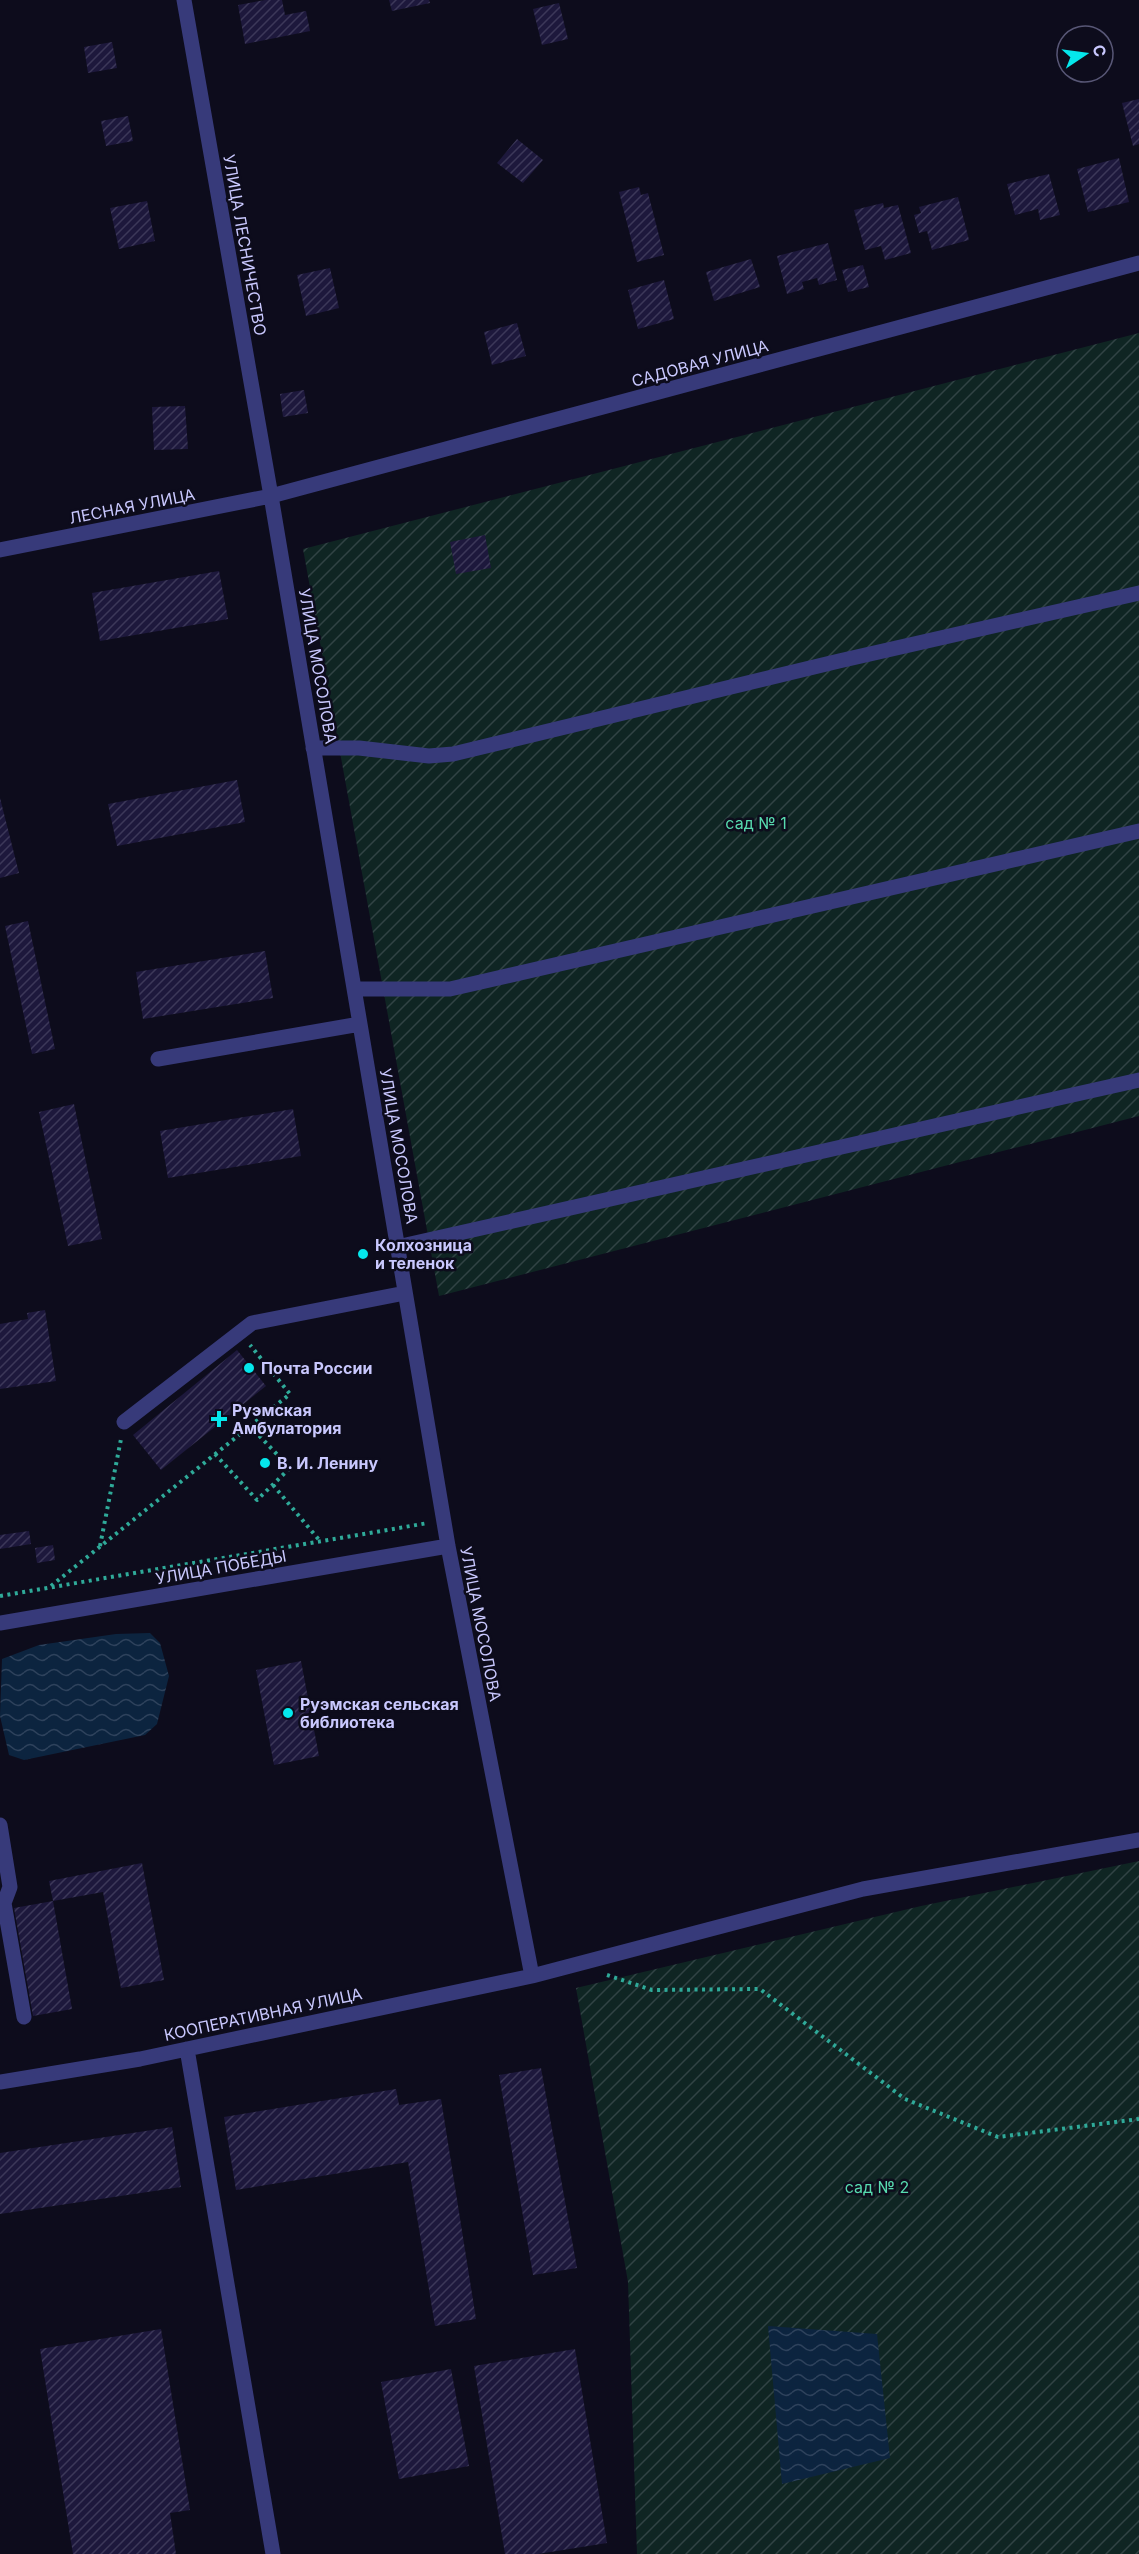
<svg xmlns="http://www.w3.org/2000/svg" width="1139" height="2554" font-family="Inter,sans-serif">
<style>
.garden{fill:url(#garden-furrows)}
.water{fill:url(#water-waves)}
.building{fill:url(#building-hatch)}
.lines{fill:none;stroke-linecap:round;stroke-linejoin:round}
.path{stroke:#2faa99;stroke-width:4;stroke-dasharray:3 4.5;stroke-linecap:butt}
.minor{stroke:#373a7a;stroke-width:15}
.poi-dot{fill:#05e7ec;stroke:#0d0c1c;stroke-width:2}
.labels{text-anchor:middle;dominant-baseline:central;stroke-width:5;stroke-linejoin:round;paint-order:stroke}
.street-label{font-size:16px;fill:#c9c8fe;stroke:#0d0c1c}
.park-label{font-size:16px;fill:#57dbaf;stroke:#0d0c1c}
.poi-label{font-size:16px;font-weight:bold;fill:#c9c8fe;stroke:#0d0c1c;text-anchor:start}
</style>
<defs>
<pattern id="garden-furrows" width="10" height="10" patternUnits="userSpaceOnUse" patternTransform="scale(1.5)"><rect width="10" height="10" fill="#0f2523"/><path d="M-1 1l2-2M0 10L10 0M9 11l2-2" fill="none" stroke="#314344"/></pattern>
<pattern id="water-waves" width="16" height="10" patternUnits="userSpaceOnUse" patternTransform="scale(1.5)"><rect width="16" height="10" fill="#0c243f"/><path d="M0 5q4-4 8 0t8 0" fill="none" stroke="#2e425c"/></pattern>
<pattern id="building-hatch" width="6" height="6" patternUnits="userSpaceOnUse" patternTransform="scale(1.5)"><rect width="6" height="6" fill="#1d183c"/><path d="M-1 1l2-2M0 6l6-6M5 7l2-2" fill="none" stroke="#3c3859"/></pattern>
</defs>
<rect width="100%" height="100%" fill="#0d0c1c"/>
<!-- garden -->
<path class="garden" d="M1139 333V1116L439 1296 303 549Z
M1139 1861V2554H637L628 2282 576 1988 921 1906Z"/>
<!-- water -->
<path class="water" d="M150 1633 160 1643 169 1676 157 1724 145 1735 24 1760 9 1755 0 1716 2 1659 39 1645 116 1634Z
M768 2326 877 2334 890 2458 782 2484Z"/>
<!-- building -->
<path class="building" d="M265 0H282L285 15 306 11 310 31 245 44 238 5Z
M389 0H429L430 3 392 11Z
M559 3 568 39 542 45 533 9Z
M112 42 117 68 88 73 84 47Z
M1139 99V144L1133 146 1122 103Z
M128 116 133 141 106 146 101 121Z
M517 139 543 160 523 183 497 163Z
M1119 158 1129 202 1088 212 1077 169Z
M1049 174 1060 215 1040 220 1038 209 1015 215 1007 184Z
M639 187 641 195 648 193 664 255 637 262 619 192Z
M958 197 969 240 932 250 927 231 919 233 914 215 921 213 919 207Z
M147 201 155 241 119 249 110 208Z
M883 203 884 208 898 205 911 253 885 260 881 246 865 250 854 210Z
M828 243 837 280 819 285 817 278 802 282 804 289 787 294 777 256Z
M751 259 760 287 714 301 706 272Z
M863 265 869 287 848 292 842 270Z
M330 268 339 308 306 316 297 275Z
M664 280 674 319 638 329 628 290Z
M517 323 526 356 492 365 484 332Z
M304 390 308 413 283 417 280 394Z
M185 406 188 449 154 450 152 407Z
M485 535 491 568 456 574 450 542Z
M219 571 228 619 100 641 92 593Z
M237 780 245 822 117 846 108 804Z
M0 798 19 873 0 878Z
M28 921 55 1049 32 1054 5 926Z
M265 951 273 998 143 1019 136 972Z
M74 1104 102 1239 68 1246 39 1112Z
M293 1109 301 1156 168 1178 160 1131Z
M45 1310 56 1381 0 1389V1324L28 1319 27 1313Z
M237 1350 266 1386 161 1470 133 1435Z
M29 1531 31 1544 0 1549V1535Z
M53 1545 55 1560 37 1563 35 1548Z
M301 1661 319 1756 274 1765 256 1670Z
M142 1863 164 1980 121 1988 103 1892 53 1901 49 1881Z
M53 1901 72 2009 33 2016 14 1908Z
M541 2068 577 2268 533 2275 499 2075Z
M396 2089 399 2105 441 2099 476 2319 435 2326 408 2162 236 2190 224 2117Z
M172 2127 181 2187 0 2214V2153Z
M161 2329 190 2510 170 2513 176 2554H73L40 2349Z
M575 2349 607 2543 538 2554H505L474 2366Z
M451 2369 469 2466 399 2479 381 2382Z"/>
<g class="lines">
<!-- path -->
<path class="path" d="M215 1454 257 1500 290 1468 250 1426
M273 1485 320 1541
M100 1546 121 1439
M51 1586 290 1394 250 1345
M0 1596 428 1523
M607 1975 652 1990 760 1989 905 2099 998 2137 1139 2119"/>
<!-- minor -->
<path class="minor" d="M184 0 271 496 448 1546 532 1976
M0 550 271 496 1139 263
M313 748H359L429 756 453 754 839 661 1139 593
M354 989H450L1139 831
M158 1059 360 1024
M397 1247 1139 1080
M124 1422 252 1323 405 1293
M0 1623 448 1546
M0 1825 10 1887 4 1903 24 2017
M187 2049 273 2554
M0 2082 140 2059 532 1976 863 1889 1139 1840"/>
</g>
<!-- markers -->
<g class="poi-dot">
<circle cx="363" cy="1254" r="6"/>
<circle cx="249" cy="1368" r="6"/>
<path d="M216 1410h6v6h6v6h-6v6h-6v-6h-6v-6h6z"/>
<circle cx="265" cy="1463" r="6"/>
<circle cx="288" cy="1713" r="6"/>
</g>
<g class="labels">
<!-- street labels -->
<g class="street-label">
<text transform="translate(245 245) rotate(80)">УЛИЦА ЛЕСНИЧЕСТВО</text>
<text transform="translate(700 363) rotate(-15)">САДОВАЯ УЛИЦА</text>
<text transform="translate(132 506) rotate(-11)">ЛЕСНАЯ УЛИЦА</text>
<text transform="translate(318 666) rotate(80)">УЛИЦА МОСОЛОВА</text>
<text transform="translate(399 1146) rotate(80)">УЛИЦА МОСОЛОВА</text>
<text transform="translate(221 1567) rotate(-10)">УЛИЦА ПОБЕДЫ</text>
<text transform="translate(481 1624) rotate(79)">УЛИЦА МОСОЛОВА</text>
<text transform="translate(263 2014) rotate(-12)">КООПЕРАТИВНАЯ УЛИЦА</text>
</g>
<!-- park labels -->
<g class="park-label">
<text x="756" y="823">сад № 1</text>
<text x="877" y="2187">сад № 2</text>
</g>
<!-- poi labels -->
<g class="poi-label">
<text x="375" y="1245">Колхозница<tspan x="375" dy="18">и теленок</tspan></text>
<text x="261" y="1368">Почта России</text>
<text x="232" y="1410">Руэмская<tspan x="232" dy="18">Амбулатория</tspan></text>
<text x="277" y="1463">В. И. Ленину</text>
<text x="300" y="1704">Руэмская сельская<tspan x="300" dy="18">библиотека</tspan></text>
</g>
</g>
<!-- north arrow -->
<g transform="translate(1085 54) rotate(77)"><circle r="28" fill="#0d0c1c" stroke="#585776" stroke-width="1.5"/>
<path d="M0-4.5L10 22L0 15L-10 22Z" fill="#05e7ec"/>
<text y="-9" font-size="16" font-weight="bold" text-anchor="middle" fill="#c9c8fe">С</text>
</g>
</svg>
